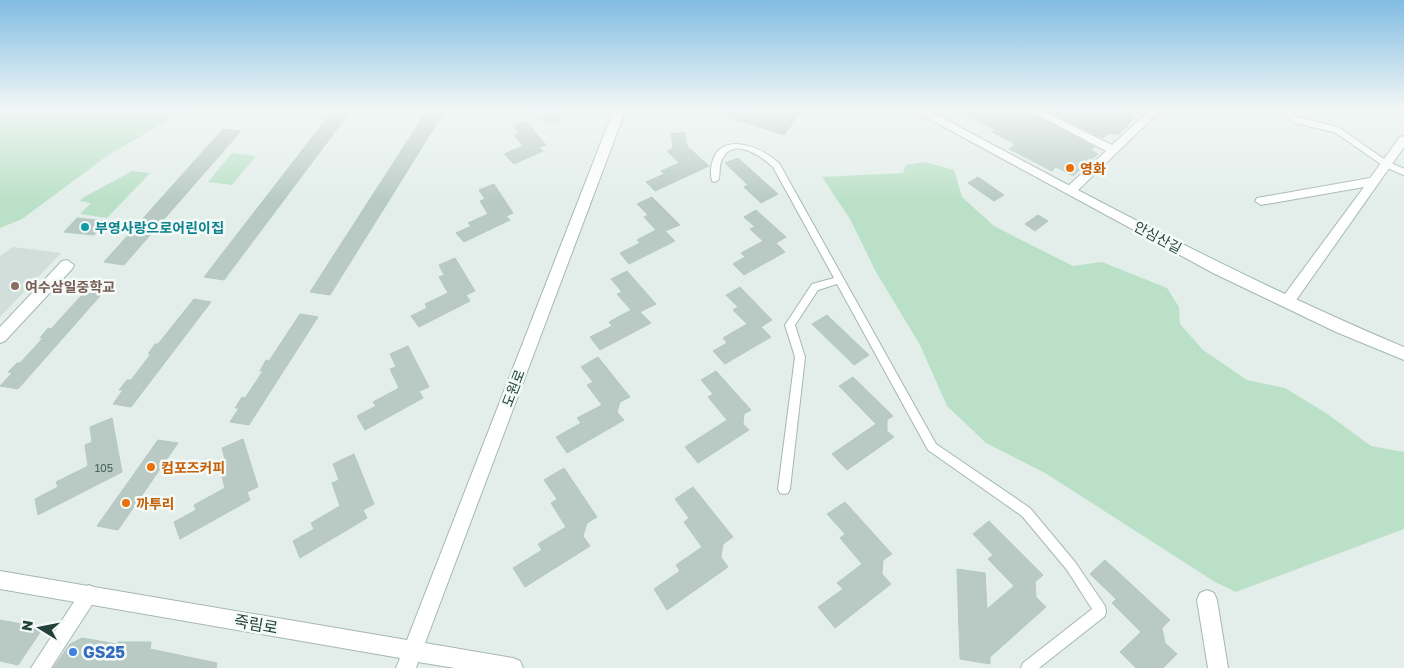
<svg xmlns="http://www.w3.org/2000/svg" width="1404" height="668" font-family="'Golos Text','Noto Sans KR',sans-serif">
<style>
.built{fill:#d1ded9}
.green{fill:#bae1c7}
.building{fill:#b8cac3;stroke:#b5c9c1}
.lines{fill:none;stroke-linecap:round;stroke-linejoin:round}
.service-casing{stroke:#a5b7b2;stroke-width:8}
.pedestrian-casing{stroke:#a5b7b2;stroke-width:2}
.minor-casing{stroke:#a5b7b2;stroke-width:2}
.tertiary-casing{stroke:#a5b7b2;stroke-width:2}
.service{stroke:#fff;stroke-width:6}
.pedestrian{fill:#fff;fill-rule:evenodd}
.minor{fill:#fff;fill-rule:evenodd}
.tertiary{fill:#fff;fill-rule:evenodd}
.food-dot{fill:#e8710a;stroke:#f4faf8;stroke-width:2}
.culture-dot{fill:#0f9aa8;stroke:#f4faf8;stroke-width:2}
.education-dot{fill:#8d6e63;stroke:#f4faf8;stroke-width:2}
.shop-dot{fill:#3f7fe0;stroke:#f4faf8;stroke-width:2}
.labels{text-anchor:middle;dominant-baseline:central;stroke-width:5;stroke-linejoin:round;paint-order:stroke}
.number-label{font-size:11px;fill:#47645d}
.food-label{font-size:14px;font-weight:bold;fill:#c56008;stroke:#f4faf8;text-anchor:start}
.culture-label{font-size:14px;font-weight:bold;fill:#0d838f;stroke:#f4faf8;text-anchor:start}
.street-label{font-size:14px;fill:#21423b;stroke:#f4faf8}
.education-label{font-size:14px;font-weight:bold;fill:#785e54;stroke:#f4faf8;text-anchor:start}
.near-street-label{font-size:16px;fill:#21423b;stroke:#f4faf8}
.near-shop-label{font-size:16px;font-weight:bold;fill:#366cbe;stroke:#f4faf8;text-anchor:start}
</style>
<rect width="100%" height="100%" fill="#e3eeea"/>
<!-- built -->
<path class="built" d="M13 247 61 253 0 317V256Z"/>
<!-- green -->
<path class="green" d="M0 109H221L173 117 107 156 22 219 0 228Z
M527 109H566L557 126C544 124 537 116 524 114Z
M232 153 256 156 232 185 208 182Z
M925 162 954 170 962 197 994 226 1073 266 1102 262 1167 288 1179 307 1180 324 1203 350 1247 380 1285 388 1326 413 1371 446 1404 452V529L1236 592 1215 582 1045 473 986 443 947 406 920 345 876 272 850 219 822 177 903 173 906 165Z
M132 171 150 173 107 218 80 214 91 203 80 201 84 197Z"/>
<!-- building -->
<path class="building" d="M334 109H352L224 280 204 277Z
M428 109H446L330 295 310 292Z
M710 109H803L784 135 709 111Z
M954 109H1024L1094 147 1091 150 1098 154 1073 176 1056 167 1052 171 1009 149 1015 144 992 132 996 130Z
M1043 109H1125L1135 113 1130 117 1134 119 1119 134H1107L1103 138Z
M526 121 546 145 539 147 543 151 514 164 504 154 523 146 514 135 519 133 513 126Z
M223 129 241 131 124 265 104 262Z
M685 132 687 146 709 166 655 191 646 182 664 174 661 171 679 163 667 151 673 148 671 134Z
M738 158 778 194 761 203 744 187 748 185 725 163Z
M978 177 1004 195 994 201 968 183Z
M494 184 513 213 506 216 510 220 464 242 456 233 471 226 468 223 488 214 480 201 485 199 479 190Z
M652 197 680 225 665 231 675 241 629 264 620 253 640 243 637 240 656 230 644 217 648 215 637 204Z
M756 210 786 237 776 243 785 252 744 275 733 264 745 257 741 253 763 241 750 229 755 227 744 217Z
M1038 215 1048 221 1035 231 1025 224Z
M77 218 106 221 94 235 64 232Z
M455 258 475 291 466 295 470 301 419 327 411 316 427 308 425 304 448 293 439 277 444 275 439 265Z
M627 271 656 304 640 312 651 323 600 350 590 337 612 326 609 322 631 310 617 294 622 292 611 279Z
M91 285 107 288 18 389 0 386 12 373 8 372 17 363H20L43 338H40L48 328 51 329Z
M740 287 772 320 761 327 771 337 725 364 713 351 727 343 723 338 747 324 733 310 738 307 726 295Z
M194 299 211 302 131 407 113 404 123 390H119L127 380H131L151 354H148L155 344H158Z
M300 314 318 317 249 425 230 422 239 408H235L242 397 245 398 263 371H260L266 360 269 361Z
M827 315 869 355 854 365 812 324Z
M408 346 429 387 419 391 423 398 365 430 357 416 376 406 373 402 399 388 390 369 396 367 390 354Z
M598 357 630 397 620 402 617 412 624 420 567 453 556 437 581 423 577 418 602 405 587 385 593 382 581 367Z
M716 371 751 410 744 414 743 424 749 430 698 463 685 447 727 420 708 397 713 394 701 380Z
M853 377 893 416 887 420V431L894 437 847 470 832 454 876 424 839 386Z
M112 418 122 472 38 515 35 499 58 487 56 482 88 466 85 445 92 442 90 427Z
M243 439 258 487 247 492 250 500 180 539 174 522 196 510 194 505 225 488 219 466 226 463 222 448Z
M158 440 178 443 118 530 97 526Z
M354 454 374 504 363 510 367 518 300 558 293 541 314 529 311 523 340 506 332 483 339 480 333 464Z
M564 468 597 517 587 523 583 536 590 546 525 587 513 568 542 550 538 544 566 527 551 503 557 499 544 480Z
M693 487 733 537 723 544 721 557 728 567 667 610 654 589 680 571 676 565 702 547 684 522 689 518 675 499Z
M845 502 892 554 883 560 882 574 891 584 835 628 818 607 843 589 837 583 862 564 840 538 845 534 827 514Z
M989 521 1043 575 1035 582 1036 597 1046 607 990 657V664L960 659 957 569 985 573 987 609 1014 586 988 559 993 555 973 534Z
M1105 560 1170 620 1162 628 1165 643 1177 654 1163 668H1136L1120 652 1141 632 1112 603 1116 599 1090 574Z
M0 620 43 628 18 665 0 661Z
M82 638 117 644 118 642H151L150 649 217 663 216 668H53L70 644Z"/>
<g class="lines">
<defs>
<path id="service" d="M1287 109 1291 117 1297 120 1337 130 1386 164 1404 172"/>
<path id="pedestrian" d="M736 144C753 145 766 152 779 163L936 444 1030 508 1075 562 1105 606 1106 611 1105 616 1039 668H1021L1023 663 1092 609 1067 570 1022 516 928 450 837 284 818 290 795 325 805 357 790 489 788 493 784 494 780 493 778 489 795 357 785 325 812 284 834 278 773 167C762 157 736 138 724 156 719 162 720 171 719 179L715 182 712 181C709 170 712 153 723 147 727 145 732 144 736 144Z"/>
<path id="minor" d="M1026 109H1039L1112 145 1151 109H1162L1075 193 1071 194 1065 190 1067 187 1106 151Z
M1404 136V147L1292 306H1282L1280 302 1282 298 1364 187 1261 205 1255 201 1257 198 1370 178 1400 137Z
M89 585 95 588 98 594 95 600 51 668H31L83 588Z"/>
<path id="tertiary" d="M614 109H626L425 643 513 658 520 661 523 668H455L418 662 416 668H396L400 658 0 589V571L407 640Z
M911 109H926C1083 193 1239 278 1404 347V360L1336 332 1213 273Z
M67 260 74 265 72 269 5 341 0 343V327L62 261Z
M1207 590 1214 593 1217 600 1228 668H1208L1197 600 1200 593Z"/>
</defs>
<!-- service casing -->
<use href="#service" class="service-casing"/>
<!-- pedestrian casing -->
<use href="#pedestrian" class="pedestrian-casing"/>
<!-- minor casing -->
<use href="#minor" class="minor-casing"/>
<!-- tertiary casing -->
<use href="#tertiary" class="tertiary-casing"/>
<!-- service -->
<use href="#service" class="service"/>
<!-- pedestrian -->
<use href="#pedestrian" class="pedestrian"/>
<!-- minor -->
<use href="#minor" class="minor"/>
<!-- tertiary -->
<use href="#tertiary" class="tertiary"/>
</g>
<!-- sky -->
<linearGradient id="sky" x2="0" y2="1"><stop stop-color="#81bce2"/><stop offset="0.54" stop-color="#f2f7f6"/><stop offset="1" stop-color="#f2f7f6" stop-opacity="0"/></linearGradient>
<rect width="1404" height="202" fill="url(#sky)"/>
<!-- markers -->
<g class="food-dot">
<circle cx="1070" cy="168" r="5"/>
<circle cx="151" cy="467" r="5"/>
<circle cx="126" cy="503" r="5"/>
</g>
<circle class="culture-dot" cx="85" cy="227" r="5"/>
<circle class="education-dot" cx="15" cy="286" r="5"/>
<circle class="shop-dot" cx="73" cy="652" r="5"/>
<g class="labels">
<!-- number labels -->
<g class="number-label">
<text x="104" y="467">105</text>
</g>
<!-- food labels -->
<g class="food-label">
<text x="1080" y="168">영화</text>
<text x="161" y="467">컴포즈커피</text>
<text x="136" y="503">까투리</text>
</g>
<!-- culture labels -->
<g class="culture-label">
<text x="95" y="227">부영사랑으로어린이집</text>
</g>
<!-- street labels -->
<g class="street-label">
<text transform="translate(1158 237) rotate(28)">안심산길</text>
<text transform="translate(513 388) rotate(-69)">도원로</text>
</g>
<!-- education labels -->
<g class="education-label">
<text x="25" y="286">여수삼일중학교</text>
</g>
<!-- near-street labels -->
<g class="near-street-label">
<text transform="translate(256 624) rotate(10)">죽림로</text>
</g>
<!-- near-shop labels -->
<g class="near-shop-label">
<text x="83" y="652">GS25</text>
</g>
</g>
<!-- north arrow -->
<g transform="translate(40 628) rotate(280)" stroke="#f4faf8" stroke-width="4" paint-order="stroke">
<path d="M0-4L9 19L0 12L-9 19Z" fill="#21423b"/>
<text y="-8" font-size="14" font-weight="bold" text-anchor="middle" fill="#21423b">N</text>
</g>
</svg>
